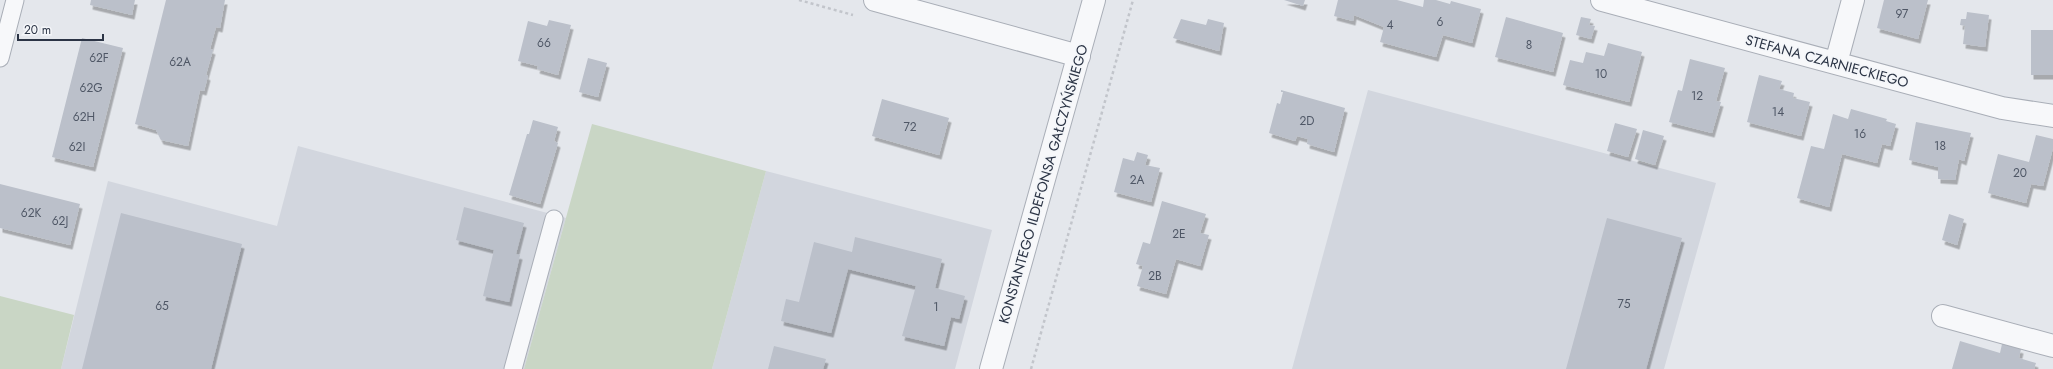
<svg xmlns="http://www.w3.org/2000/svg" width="2053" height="369" font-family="Jost,sans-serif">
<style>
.built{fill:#d2d6de}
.green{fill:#c9d6c5}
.building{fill:#bbc0ca;filter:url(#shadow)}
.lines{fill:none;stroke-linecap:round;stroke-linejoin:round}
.service-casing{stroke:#a9aeb7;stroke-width:19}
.minor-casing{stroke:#a9aeb7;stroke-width:24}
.tertiary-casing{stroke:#a9aeb7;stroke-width:24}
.path{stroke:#c2c5cb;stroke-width:2.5;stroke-dasharray:3 3;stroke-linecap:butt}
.service{stroke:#f7f8fa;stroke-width:17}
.minor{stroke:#f7f8fa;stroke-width:22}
.tertiary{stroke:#f7f8fa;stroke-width:22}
.labels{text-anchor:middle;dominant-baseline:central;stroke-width:3.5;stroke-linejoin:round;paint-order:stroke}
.number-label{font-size:12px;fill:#4f5766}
.street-label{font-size:14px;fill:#2b3445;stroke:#f4f6f9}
</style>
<defs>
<filter id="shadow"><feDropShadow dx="2.5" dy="4.5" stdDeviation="0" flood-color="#0004"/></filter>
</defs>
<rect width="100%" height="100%" fill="#e4e7ec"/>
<!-- built -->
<path class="built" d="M1368 90 1716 183 1664 369H1292Z
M298 146 566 218 524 369H61L108 181 277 226Z
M766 171 992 230 955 369H712Z"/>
<!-- green -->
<path class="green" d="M592 124 766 171 712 369H524Z
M0 296 74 315 61 369H0Z"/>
<!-- building -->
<path class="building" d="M91 0H135L132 15 90 5Z
M166 0H225L220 28 216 27 210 49 213 50 206 75 208 76 204 91 200 90 188 146 161 140 156 130 135 124Z
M1284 0H1305L1303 6Z
M1338 0H1397L1423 7 1424 0H1436L1450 4 1451 1 1481 9 1472 43 1443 35 1436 57 1380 42 1384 27 1354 15 1353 21 1334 16Z
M1884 0H1928L1918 39 1877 28Z
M1967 12 1989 15 1985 47 1963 44 1965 26 1960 25 1961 19H1966Z
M1506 17 1563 33 1553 72 1495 57Z
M1581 17 1591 19 1589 25 1595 26 1591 39 1576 35Z
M1181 19 1206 25 1208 19 1224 23 1219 51 1173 38Z
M549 20 571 25 558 75 537 69 538 66 518 61 528 21 547 26Z
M2031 30H2053V75H2031Z
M82 38 123 48 93 167 52 157Z
M1608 43 1642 52 1629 102 1563 85 1570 60 1583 63 1586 52 1604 56Z
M588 58 607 63 598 97 579 92Z
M1690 59 1725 68 1716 101 1721 102 1712 133 1669 122 1678 90 1682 91Z
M1759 75 1782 81 1779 89 1794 93 1793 98 1810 102 1801 136 1747 122Z
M1281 90 1345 108 1334 152 1307 144 1308 139 1297 136 1295 141 1269 133 1277 103 1280 104 1283 92H1281Z
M882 99 949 118 939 155 872 136Z
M1851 109 1887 119 1886 121 1896 124 1890 146 1882 144 1877 163 1842 154 1829 207 1797 198 1811 146 1824 149 1833 114 1848 119Z
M533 120 558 127 554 141 558 143 540 204 509 195 527 134H529Z
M1916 122 1971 133 1964 161 1959 159 1955 180 1938 179V167L1909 160Z
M1615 123 1637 129 1628 157 1607 151Z
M1643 130 1664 136 1655 165 1635 159Z
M2036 135 2053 139V148L2043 186 2031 184 2026 203 1988 193 1998 154 2029 162Z
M1137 152 1148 155 1145 165 1160 168 1151 202 1114 192 1123 158 1134 161Z
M0 184 80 204 70 245 0 228Z
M1162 201 1206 214 1200 233 1209 235 1200 266 1176 259 1166 294 1137 286 1143 266 1136 264 1143 242 1150 244Z
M464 207 524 223 516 254 520 255 509 302 483 296 494 250 456 240Z
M121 213 242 244 211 369H82Z
M1949 214 1964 219 1957 245 1942 240Z
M1607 218 1682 238 1646 369H1566Z
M855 237 942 259 935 288 965 296 959 319 951 317 944 346 902 336 916 286 848 269 831 333 781 321 786 299 799 302 814 242 852 252Z
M1960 341 2000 353 2002 344 2021 349 2019 358 2036 363 2034 369H1952Z
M774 346 826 359 823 369H768Z"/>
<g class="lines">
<defs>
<path id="service" d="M0 58 15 0
M513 369 554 219"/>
<path id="minor" d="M875 0 1079 56
M1602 0 2002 108 2053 116
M1836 63 1853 0
M1943 316 2053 346"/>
<path id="tertiary" d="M991 369 1094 0"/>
</defs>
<!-- service casing -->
<use href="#service" class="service-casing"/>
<!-- minor casing -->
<use href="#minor" class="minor-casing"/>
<!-- tertiary casing -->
<use href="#tertiary" class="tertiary-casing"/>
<!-- path -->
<path class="path" d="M799 0 853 15
M1031 369 1133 0"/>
<!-- service -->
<use href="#service" class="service"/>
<!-- minor -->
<use href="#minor" class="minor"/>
<!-- tertiary -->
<use href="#tertiary" class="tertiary"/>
</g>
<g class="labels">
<!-- number labels -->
<g class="number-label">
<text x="1902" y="14">97</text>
<text x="1440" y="22">6</text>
<text x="1390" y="25">4</text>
<text x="544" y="43">66</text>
<text x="1529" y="45">8</text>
<text x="99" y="58">62F</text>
<text x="180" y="62">62A</text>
<text x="1601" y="74">10</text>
<text x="91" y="88">62G</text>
<text x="1697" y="96">12</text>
<text x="1778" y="112">14</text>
<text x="84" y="117">62H</text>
<text x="1307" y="121">2D</text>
<text x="910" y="127">72</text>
<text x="1860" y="134">16</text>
<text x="1940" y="146">18</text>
<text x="77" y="147">62I</text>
<text x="2020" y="173">20</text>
<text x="1137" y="180">2A</text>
<text x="31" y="213">62K</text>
<text x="60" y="221">62J</text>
<text x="1179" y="234">2E</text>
<text x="1155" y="276">2B</text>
<text x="1624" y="304">75</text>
<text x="162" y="306">65</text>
<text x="936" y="307">1</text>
</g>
<!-- street labels -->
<g class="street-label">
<text transform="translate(1827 61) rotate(15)">STEFANA CZARNIECKIEGO</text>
<text transform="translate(1043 184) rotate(-74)">KONSTANTEGO ILDEFONSA GAŁCZYŃSKIEGO</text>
</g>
</g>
<!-- scale -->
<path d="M18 34v6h85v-6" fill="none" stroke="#2b3445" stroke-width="2"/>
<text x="24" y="34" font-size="12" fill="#2b3445" stroke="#f4f6f9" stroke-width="3" paint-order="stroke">20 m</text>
</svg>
